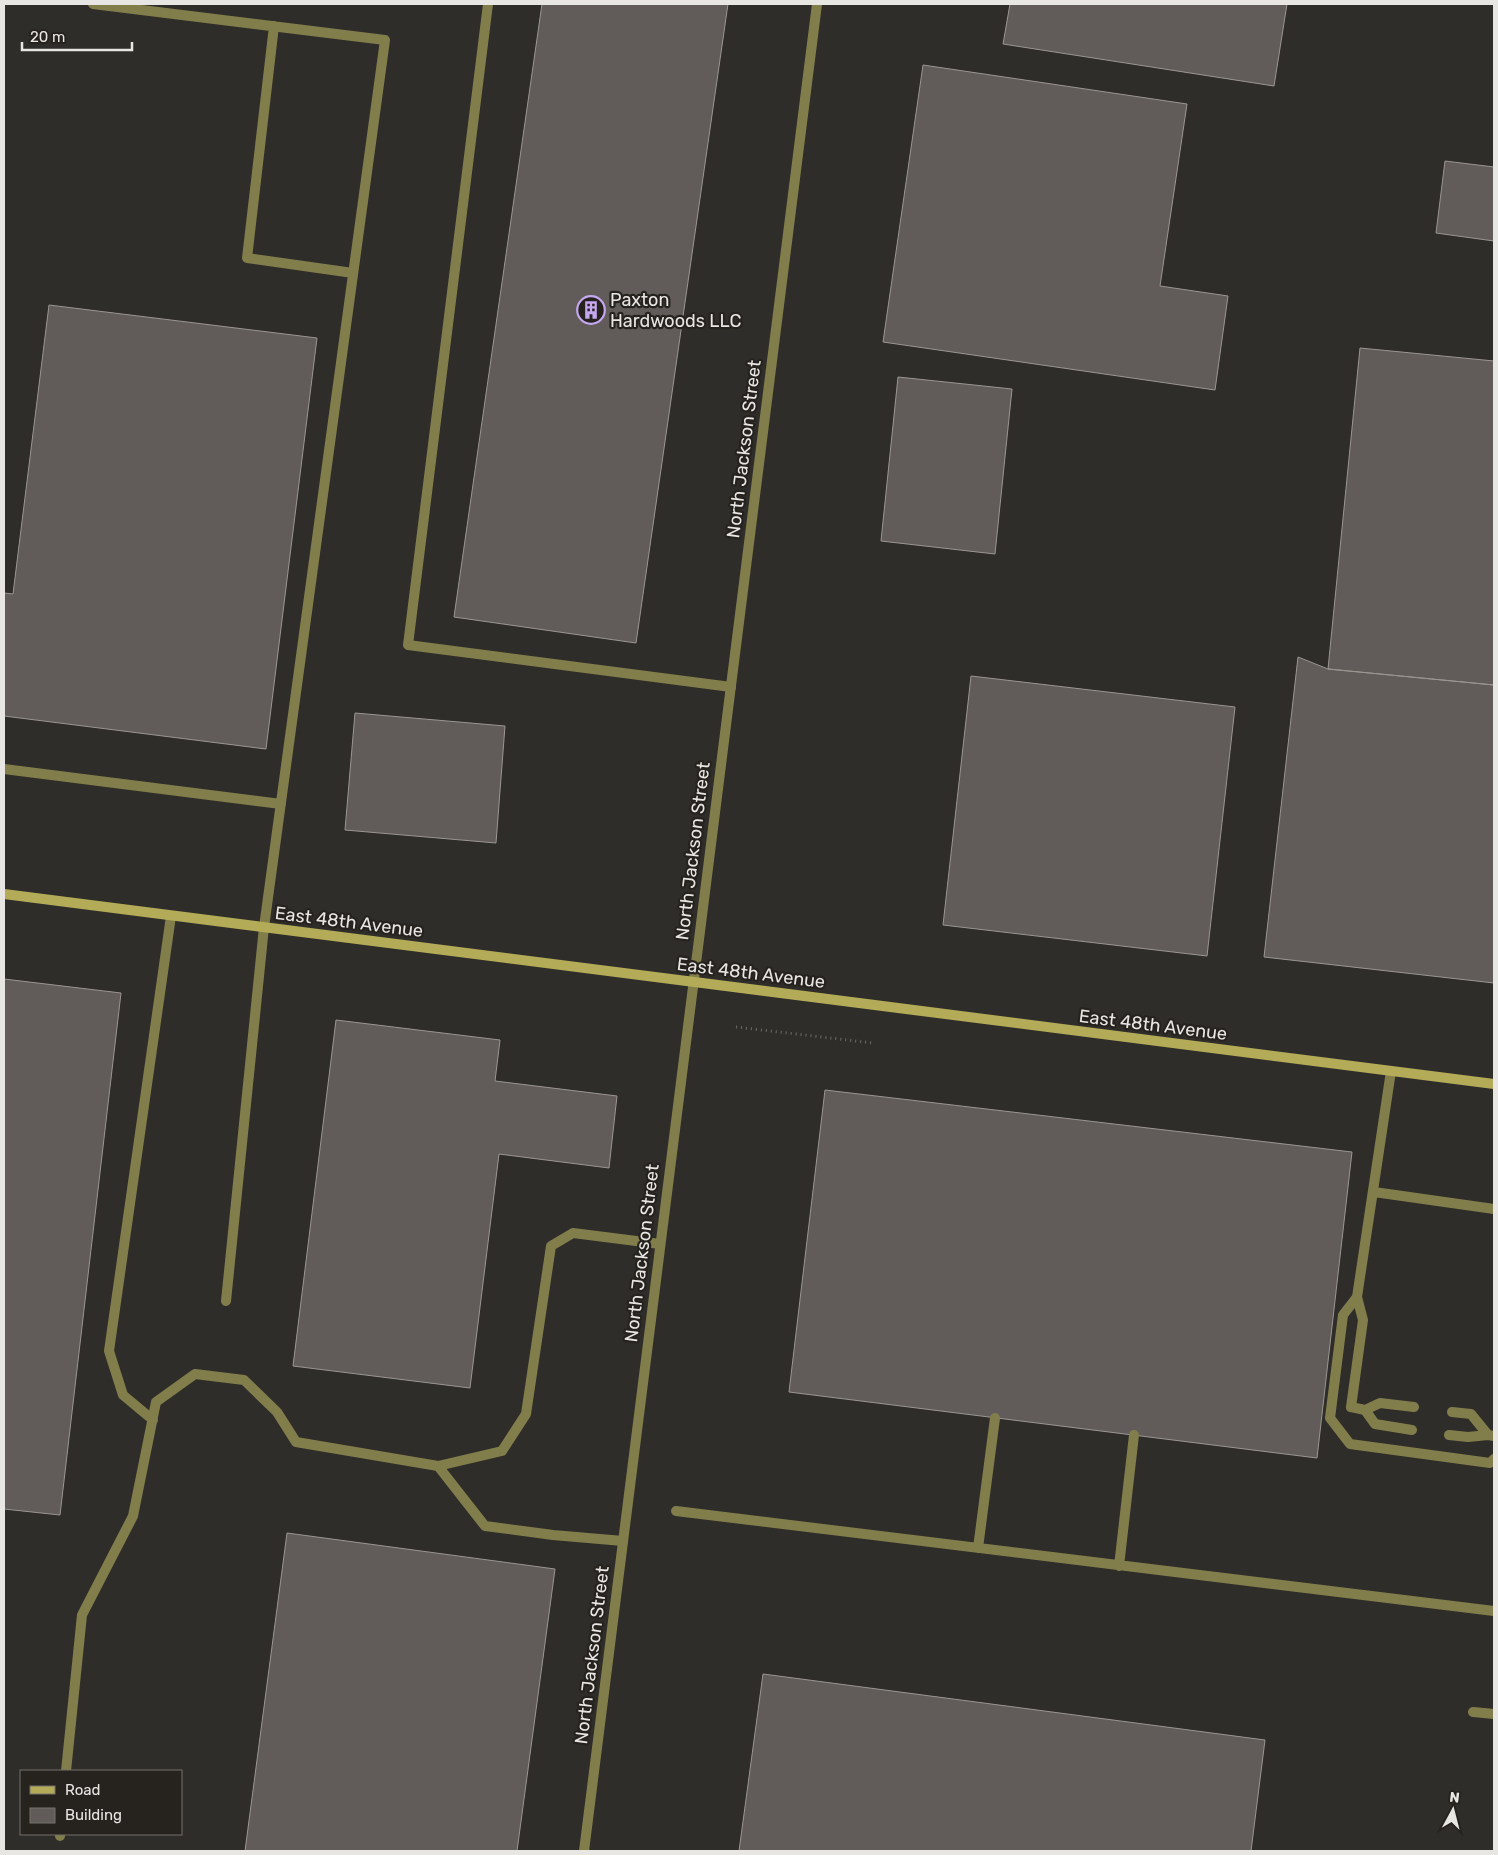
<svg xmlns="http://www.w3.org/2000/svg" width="1498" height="1855" font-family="Rubik,sans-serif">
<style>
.building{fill:#615c59;stroke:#9c9693}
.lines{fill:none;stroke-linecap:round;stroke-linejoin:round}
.path{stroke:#6d6b67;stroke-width:3;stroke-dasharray:1 4;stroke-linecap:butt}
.lane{stroke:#827e4b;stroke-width:10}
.street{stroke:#827e4b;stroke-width:10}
.secondary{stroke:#b3ab57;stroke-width:10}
.labels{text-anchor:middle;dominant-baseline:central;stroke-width:4.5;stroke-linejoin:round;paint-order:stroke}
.poi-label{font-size:18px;fill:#e8e6e3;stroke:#26231f;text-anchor:start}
.street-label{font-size:18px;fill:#e8e6e3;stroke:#26231f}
</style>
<rect width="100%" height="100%" fill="#2f2d29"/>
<!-- building -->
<path class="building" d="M542 4H728L636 643 454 617Z
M1010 4H1287L1274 86 1003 44Z
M923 65 1187 104 1160 286 1228 296 1215 390 883 342Z
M1445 161 1494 167V241L1436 233Z
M49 305 317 338 266 749 4 716V593L13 594Z
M1360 348 1494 361V685L1328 669Z
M898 377 1012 389 995 554 881 541Z
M1298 657 1328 669 1494 685V983L1264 957Z
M971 676 1235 707 1207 956 943 925Z
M355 713 505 726 496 843 345 830Z
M4 979 121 993 60 1515 4 1509Z
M336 1020 500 1040 495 1081 617 1096 609 1168 499 1154 470 1388 293 1366Z
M825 1090 1352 1152 1317 1458 789 1392Z
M287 1533 555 1569 517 1851H245Z
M763 1674 1265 1740 1251 1851H739Z"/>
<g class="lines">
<!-- path -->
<path class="path" d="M736 1027 873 1043"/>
<!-- lane -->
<path class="lane" d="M93 4 385 40 264 927 226 1301
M488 4 408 645 731 687
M274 26 247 258 353 273
M4 769 281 804
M1391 1071 1357 1297 1343 1315 1330 1418 1350 1444 1490 1463 1494 1459
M1374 1192 1494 1209
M1357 1297 1363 1320 1351 1407 1365 1410 1380 1403 1414 1407
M1365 1410 1375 1424 1412 1430
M1452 1412 1471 1414 1488 1435 1494 1436
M153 1420 123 1395 109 1351 171 916
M1449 1435 1468 1437 1488 1435
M438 1466 485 1526 553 1535 623 1541
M676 1511 1494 1611
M978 1548 995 1418
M1119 1566 1134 1435
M1473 1712 1494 1714
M66 1771 82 1615 133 1516 156 1402 195 1374 244 1380 277 1412 296 1442 438 1466 502 1451 526 1414 551 1246 573 1233 660 1244
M60 1836V1834"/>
<!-- street -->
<path class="street" d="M584 1851 817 4"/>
<!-- secondary -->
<path class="secondary" d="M4 894 1494 1084"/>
</g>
<!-- icons -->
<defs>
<symbol id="building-ring" viewBox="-11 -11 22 22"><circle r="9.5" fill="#26231f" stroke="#c5a7f1" stroke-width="1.5"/><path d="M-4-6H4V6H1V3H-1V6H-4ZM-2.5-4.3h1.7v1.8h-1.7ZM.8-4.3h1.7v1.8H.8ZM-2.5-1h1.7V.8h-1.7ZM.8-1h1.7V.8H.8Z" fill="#c5a7f1"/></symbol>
</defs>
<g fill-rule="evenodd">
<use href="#building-ring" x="575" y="294" width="32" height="32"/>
</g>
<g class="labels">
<!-- poi labels -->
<g class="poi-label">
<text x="610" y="300">Paxton<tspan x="610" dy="21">Hardwoods LLC</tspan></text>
</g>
<!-- street labels -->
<g class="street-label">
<text transform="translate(744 449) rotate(-83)">North Jackson Street</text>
<text transform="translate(693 851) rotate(-83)">North Jackson Street</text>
<text transform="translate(349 922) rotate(7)">East 48th Avenue</text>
<text transform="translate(751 973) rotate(7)">East 48th Avenue</text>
<text transform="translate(1153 1025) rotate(7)">East 48th Avenue</text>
<text transform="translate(642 1253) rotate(-83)">North Jackson Street</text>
<text transform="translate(592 1655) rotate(-83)">North Jackson Street</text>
</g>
</g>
<!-- border -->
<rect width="1498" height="1855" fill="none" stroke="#e8e6e3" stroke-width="10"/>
<!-- legend -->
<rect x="20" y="1770" width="162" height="65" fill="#26231f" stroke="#74716d"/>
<rect x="30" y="1786" width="25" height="8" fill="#b3ab57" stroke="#74716d"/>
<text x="65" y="1795" font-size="15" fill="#e8e6e3">Road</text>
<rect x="30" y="1808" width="25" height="15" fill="#615c59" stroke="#74716d"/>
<text x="65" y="1820" font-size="15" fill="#e8e6e3">Building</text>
<!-- north arrow -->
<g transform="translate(1453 1810) rotate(7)" stroke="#26231f" stroke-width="4" paint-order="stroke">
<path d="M0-4L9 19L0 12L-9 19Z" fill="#e8e6e3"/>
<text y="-8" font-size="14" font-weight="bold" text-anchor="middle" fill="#e8e6e3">N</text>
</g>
<!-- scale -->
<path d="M22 42v8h110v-8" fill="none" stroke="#e8e6e3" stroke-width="2.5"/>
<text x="30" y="42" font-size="15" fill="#e8e6e3" stroke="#26231f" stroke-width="4" paint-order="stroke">20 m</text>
</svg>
